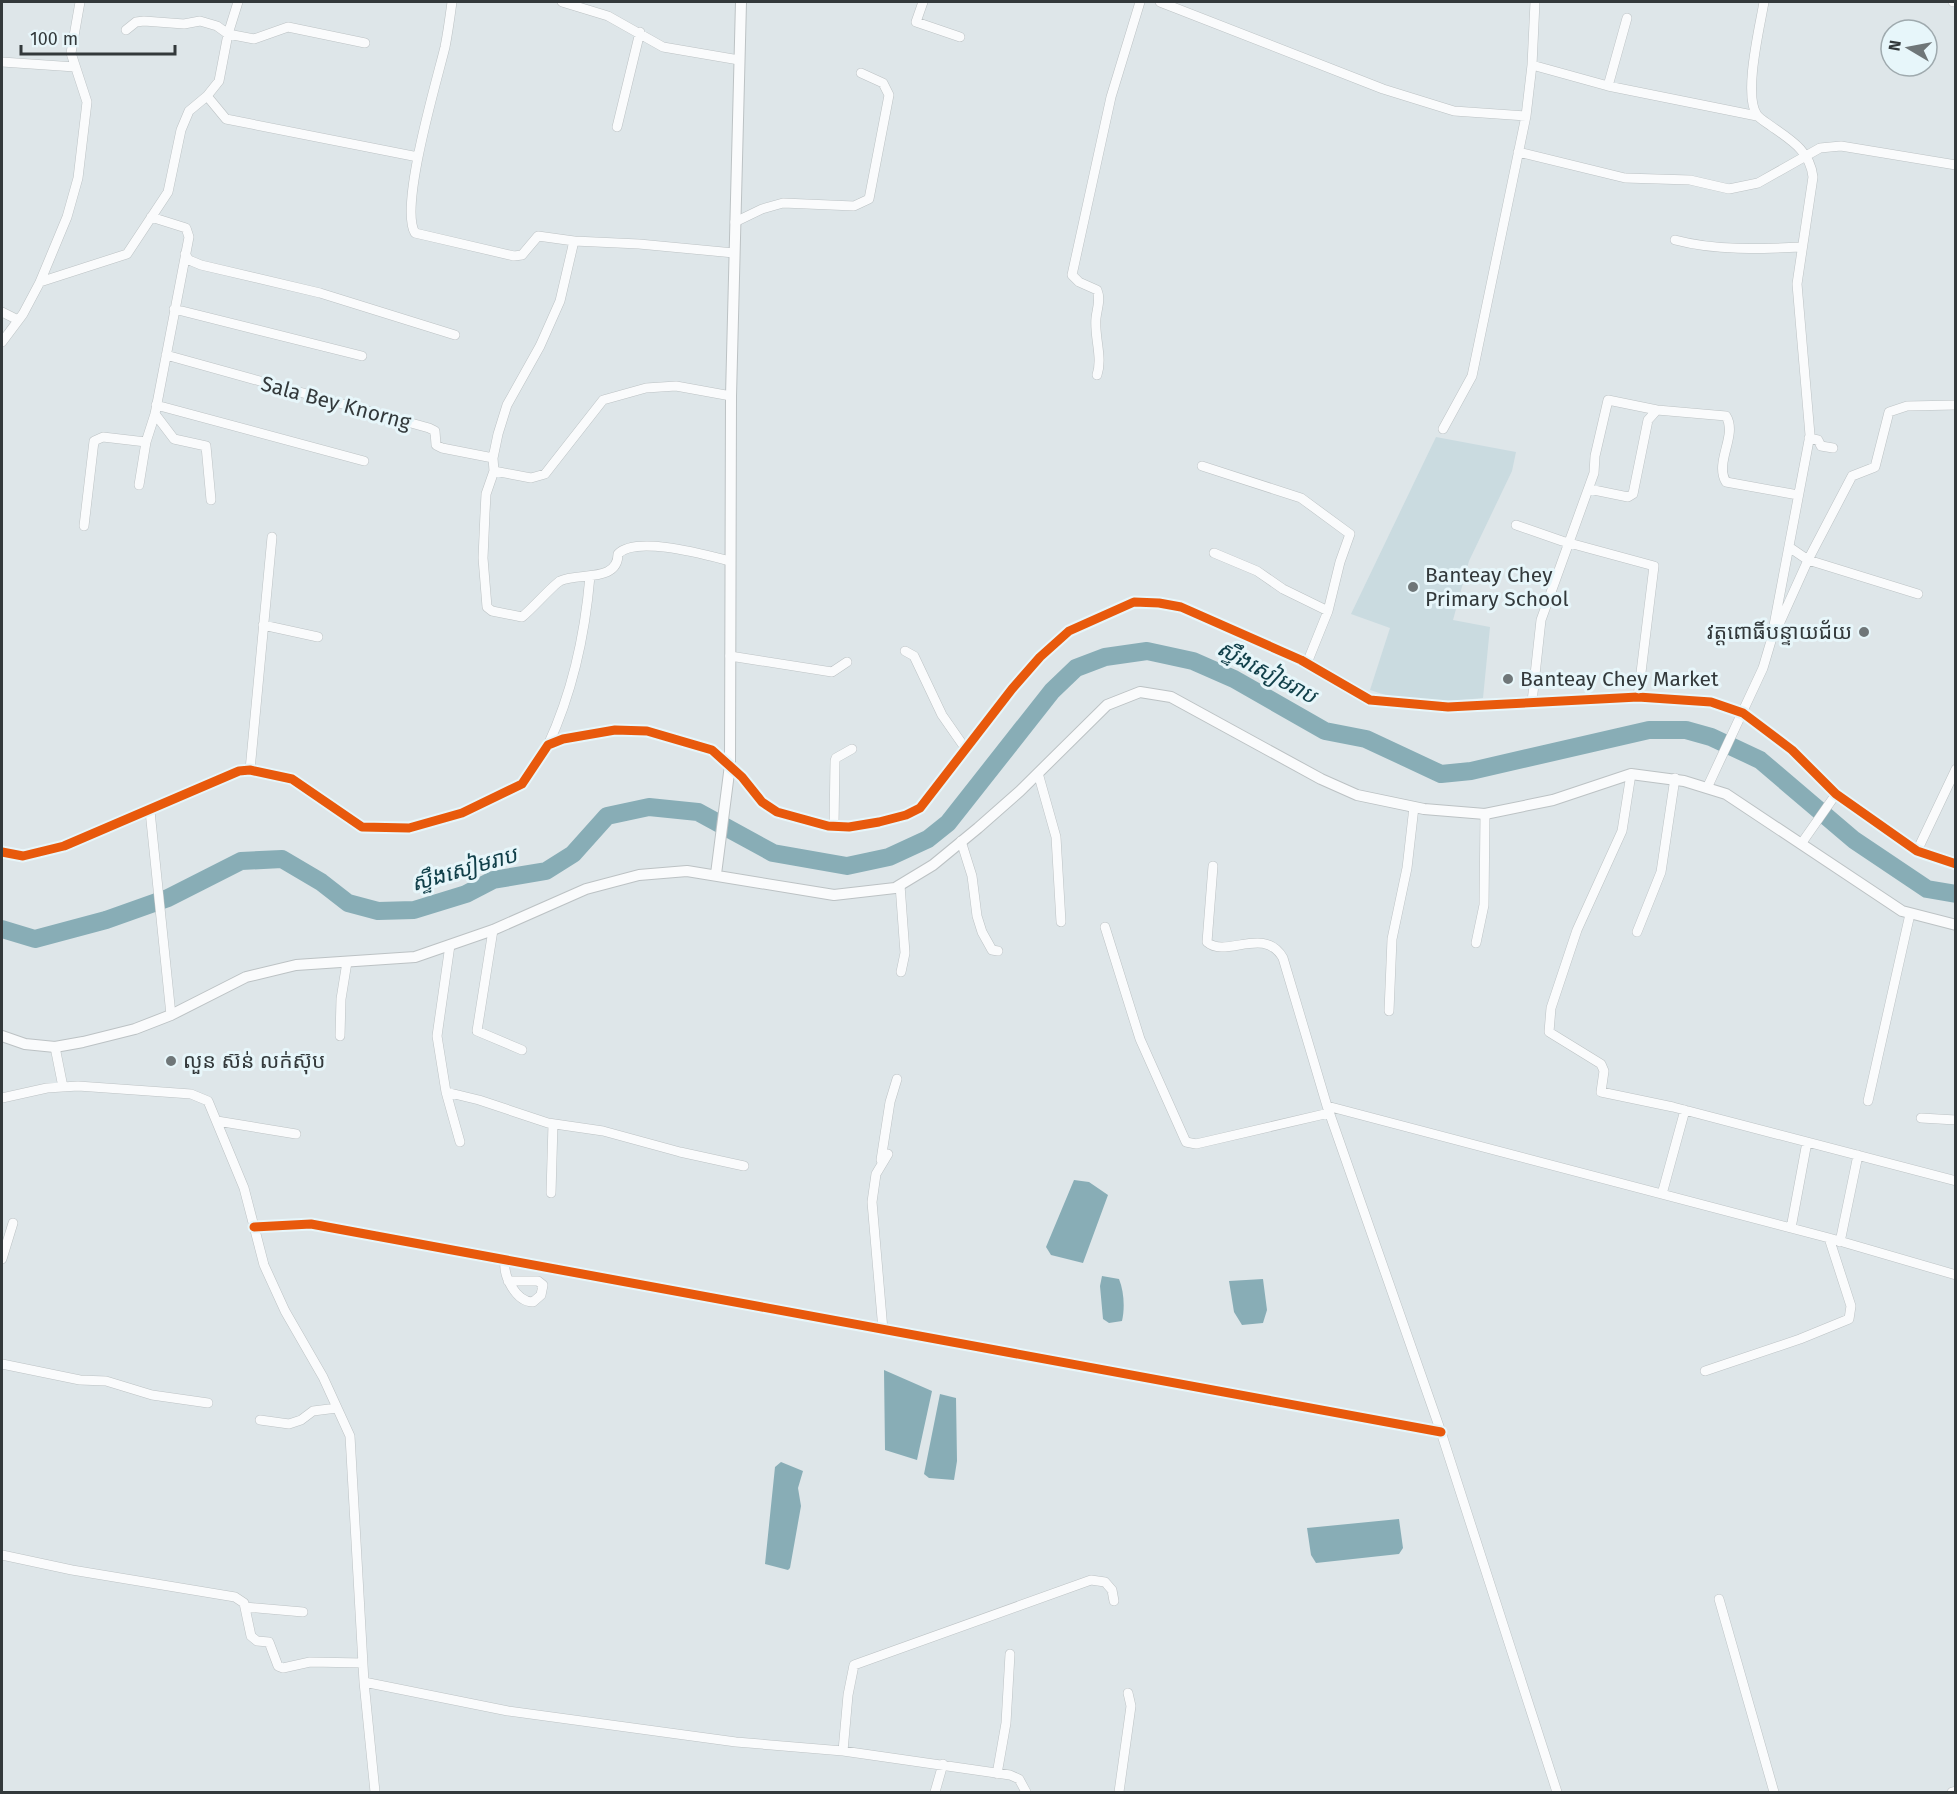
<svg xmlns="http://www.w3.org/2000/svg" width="1957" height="1794" font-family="'Fira Sans','Noto Sans Khmer',sans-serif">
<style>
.built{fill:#cadbe0}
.water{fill:#88adb6}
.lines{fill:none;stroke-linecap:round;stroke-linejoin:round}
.river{stroke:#88adb6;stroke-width:18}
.minor-casing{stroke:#bcc2c4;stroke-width:10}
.tertiary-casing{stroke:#bcc2c4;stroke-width:12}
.minor{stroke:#fafbfc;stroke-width:9}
.tertiary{stroke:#fafbfc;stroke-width:10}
.cycleway-casing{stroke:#e7f6fa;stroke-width:13}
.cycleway{stroke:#e8590c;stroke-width:9}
.poi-dot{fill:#6f7678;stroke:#e7f6fa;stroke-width:2}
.labels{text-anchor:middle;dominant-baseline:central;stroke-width:6;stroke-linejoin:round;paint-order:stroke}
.street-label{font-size:21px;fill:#33393b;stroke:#e7f6fa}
.poi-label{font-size:21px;fill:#33393b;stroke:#e7f6fa;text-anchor:start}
.water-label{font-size:22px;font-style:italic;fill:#103f49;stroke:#e7f6fa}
</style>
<rect width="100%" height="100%" fill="#dee6e9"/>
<!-- built -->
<path class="built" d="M1436 437 1516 452 1512 471 1469 561 1453 620 1490 627 1483 698 1441 702 1398 699 1370 690 1390 628 1351 614Z"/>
<!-- water -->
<path class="water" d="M1074 1180 1089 1182 1108 1195 1083 1263 1051 1255 1046 1247Z
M1102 1276 1119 1279C1124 1291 1125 1308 1122 1321L1109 1323 1103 1319 1100 1286Z
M1263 1279 1267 1310 1263 1323 1242 1325 1234 1312 1229 1281Z
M884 1370 932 1391 917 1460 885 1450Z
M940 1394 956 1398 957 1461 954 1480 929 1478 924 1474Z
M781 1462 803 1471 798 1488 801 1506 790 1568 788 1570 765 1564 775 1467Z
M1399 1519 1403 1548 1399 1554 1316 1563 1311 1555 1307 1528Z"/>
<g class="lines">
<!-- river -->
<path class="river" d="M2 929 35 939 106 920 168 898 241 861 282 859 321 882 348 903 378 911 414 910 466 894 493 880 546 871 573 854 607 816 649 807 698 812 773 853 847 866 889 857 928 839 948 823 1052 691 1076 668 1105 657 1147 651 1193 661 1234 679 1325 731 1366 739 1441 774 1471 771 1649 730H1686L1711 737 1760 760 1854 840 1927 889 1956 894"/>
<defs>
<path id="minor" d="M452 2C450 17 448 32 445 47 437 80 399 207 415 233L514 256 522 255 538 236 574 241 639 244 734 253
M562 2 608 16 663 47 739 60
M923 2 916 22 960 37
M1160 2 1383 89 1454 111 1526 116
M1953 2H1956
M126 30 136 22 144 21 184 24 200 21 217 26 228 34 254 39 288 27 365 43
M2 62 75 67
M1532 65 1608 86 1757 116
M1608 86 1627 18
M207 96 226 119 418 157
M617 127 640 32
M1518 152 1625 178 1690 180 1729 189 1758 183 1820 148 1841 146 1956 165
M735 222 762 209 783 203 854 206 869 199 889 95 883 83 861 73
M1675 240C1717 251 1759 249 1802 247
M574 241 560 301 540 346 507 405 498 434 493 458 494 471 486 494 485 513 483 558 487 607 492 611 522 617C532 609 553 585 560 581 578 572 618 583 618 554 636 535 706 555 730 561
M185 254 189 260 201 265 320 293 455 335
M40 282 127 254 168 192 181 130 189 111 207 96 219 81 228 34 238 2
M174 309 362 356
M2 312 18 320
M2 342 23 314 40 282 67 217 78 178 87 102 71 53 80 2
M166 355 429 428 435 431 436 445 442 448 493 458
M1097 375C1103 357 1094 337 1096 318 1097 308 1101 300 1097 290L1079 282 1072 275 1111 97 1140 2
M156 405 364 461
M155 414 174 439 206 446 211 500
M1443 429 1472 376 1526 116 1532 65 1535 2
M1809 438 1818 440 1821 446 1833 448
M1202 466 1301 498 1350 534 1340 562 1328 611 1307 663
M494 471 531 478 545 474 603 400 646 388 676 386 731 396
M139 485 146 442
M1589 489 1628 497 1633 494 1648 420 1657 410
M1516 525 1562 541 1654 566 1638 697
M84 526 94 441 103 437 146 442 155 414 189 237 186 228 151 217
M1789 547 1808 560 1918 594
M1214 553 1257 571 1283 589 1328 611
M263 625 318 637
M1776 631 1808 560 1852 476 1875 467 1889 412 1907 406 1956 405
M905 651 914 656 942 715 965 748
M730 656 832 672 847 662
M1532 702 1541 620 1594 473 1595 456 1608 400 1657 410 1726 416C1738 435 1714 462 1726 482L1798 495
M548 745C573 691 585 635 590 576
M250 770 272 537
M1038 773 1056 837 1061 922
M1631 774 1622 831 1577 930 1551 1008 1549 1032 1601 1064 1604 1071 1601 1092 1673 1107 1956 1181
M1707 788 1763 668 1771 641 1810 435 1797 284 1813 177C1810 151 1791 140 1771 126 1767 123 1760 119 1757 115 1743 95 1760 26 1764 2
M150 811 171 1015
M834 826 835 761 836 758 852 749
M961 841 972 876 977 916 982 932 992 950 998 951
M1801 844 1836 794
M1917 851 1956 769
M2 852 23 856 64 846 239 771 250 770 292 779 362 827 409 828 462 813 522 784 548 745 563 739 615 730 647 731 712 750 742 777 762 802 777 812 828 826 849 827 879 822 906 815 920 808 1012 689 1040 657 1069 631 1134 602 1159 603 1181 607 1301 660 1370 700 1448 707 1638 697 1711 702 1743 713 1792 750 1836 794 1917 851 1956 864
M1213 866 1207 942C1226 959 1264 925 1283 958L1327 1106 1441 1432 1557 1792
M900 885 905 953 901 972
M1105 927 1140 1039 1186 1142 1196 1144 1329 1113
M493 930 477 1031 522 1050
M1637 932 1661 872 1675 778
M1476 943 1484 905 1485 814
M450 945 437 1036 446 1092 479 1100 548 1123 603 1131 680 1152 744 1166
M1389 1011 1392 939 1407 868 1414 807
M340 1036 341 999 347 962
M55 1047 63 1087
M446 1092 460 1142
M2 1098 47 1088 78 1086 191 1094 208 1101 244 1188 264 1265 285 1311 323 1377 350 1436 364 1682 375 1792
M1868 1101 1910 914
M1327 1106 1829 1238 1956 1275
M1921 1118 1956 1120
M217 1121 296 1134
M881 1160 890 1102 897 1079
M551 1193 553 1124
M1662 1194 1685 1110
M254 1227 311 1224 1441 1432
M1791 1228 1807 1142
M1840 1242 1858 1155
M2 1259 13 1223
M505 1261C503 1276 516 1302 533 1302L541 1295 543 1285 538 1281H508
M883 1330 872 1202 876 1174 888 1154
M2 1364 80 1380 106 1381 152 1395 208 1403
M1705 1371 1800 1339 1849 1319 1851 1306 1829 1238
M260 1420 289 1424 301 1420 313 1411 337 1408
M2 1555 72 1570 235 1597 244 1603 251 1636 257 1641 269 1642 278 1666 283 1668 310 1662 363 1663
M1719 1599 1774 1792
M245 1607 303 1612
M364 1682 508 1711 736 1742 843 1751 1010 1775 1019 1779 1026 1792
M843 1751 848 1695 854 1665 1091 1580 1105 1582 1112 1590 1114 1601
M997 1774 1006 1723 1010 1654
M935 1792 943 1764
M1119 1792 1131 1706 1128 1693
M1952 1792 1956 1791"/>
<path id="tertiary" d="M716 874 730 765 731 396 741 2
M2 1036 25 1044 55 1047 83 1042 135 1029 171 1015 246 977 296 965 415 957 493 930 586 889 639 875 687 871 834 895 895 888 933 865 978 828 1020 791 1107 705 1140 692 1171 697 1321 779 1357 795 1424 809 1485 814 1553 800 1631 774 1684 781 1726 794 1902 911 1956 925"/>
</defs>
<!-- minor casing -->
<use href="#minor" class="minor-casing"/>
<!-- tertiary casing -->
<use href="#tertiary" class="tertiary-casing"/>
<!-- minor -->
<use href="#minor" class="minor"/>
<!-- tertiary -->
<use href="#tertiary" class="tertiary"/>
<defs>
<path id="cycleway" d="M2 852 23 856 64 846 239 771 250 770 292 779 362 827 409 828 462 813 522 784 548 745 563 739 615 730 647 731 712 750 742 777 762 802 777 812 828 826 849 827 879 822 906 815 920 808 1012 689 1040 657 1069 631 1134 602 1159 603 1181 607 1301 660 1370 700 1448 707 1638 697 1711 702 1743 713 1792 750 1836 794 1917 851 1956 864
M254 1227 311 1224 1441 1432"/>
</defs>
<!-- cycleway casing -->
<use href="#cycleway" class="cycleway-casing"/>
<!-- cycleway -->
<use href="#cycleway" class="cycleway"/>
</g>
<!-- markers -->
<g class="poi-dot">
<circle cx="1413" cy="587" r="6"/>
<circle cx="1864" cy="632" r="6"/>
<circle cx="1508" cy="679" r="6"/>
<circle cx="171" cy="1061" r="6"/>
</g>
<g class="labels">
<!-- street labels -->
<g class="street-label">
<text transform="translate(336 403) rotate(15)">Sala Bey Knorng</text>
</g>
<!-- poi labels -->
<g class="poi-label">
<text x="1425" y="575">Banteay Chey<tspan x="1425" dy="24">Primary School</tspan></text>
<text x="1852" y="632" text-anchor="end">វត្តពោធិ៍បន្ទាយជ័យ</text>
<text x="1520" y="679">Banteay Chey Market</text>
<text x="183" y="1061">លួន ស៊ន់ លក់ស៊ុប</text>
</g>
<!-- water labels -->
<g class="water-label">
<text transform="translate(1267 672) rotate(28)">ស្ទឹងសៀមរាប</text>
<text transform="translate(464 869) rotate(-16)">ស្ទឹងសៀមរាប</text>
</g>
</g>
<!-- border -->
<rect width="1957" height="1794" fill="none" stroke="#33393b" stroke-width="6"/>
<!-- north arrow -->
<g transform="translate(1909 48) rotate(280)"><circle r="28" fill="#e7f6fa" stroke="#9faaae" stroke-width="1.5"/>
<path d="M0-4.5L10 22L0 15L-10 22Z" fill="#6f7678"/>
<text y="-9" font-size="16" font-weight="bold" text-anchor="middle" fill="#33393b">N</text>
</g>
<!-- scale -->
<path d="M21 45v9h154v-9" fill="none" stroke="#33393b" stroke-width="3"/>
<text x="30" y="45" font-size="18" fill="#33393b" stroke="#e7f6fa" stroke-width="4.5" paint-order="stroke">100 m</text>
</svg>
